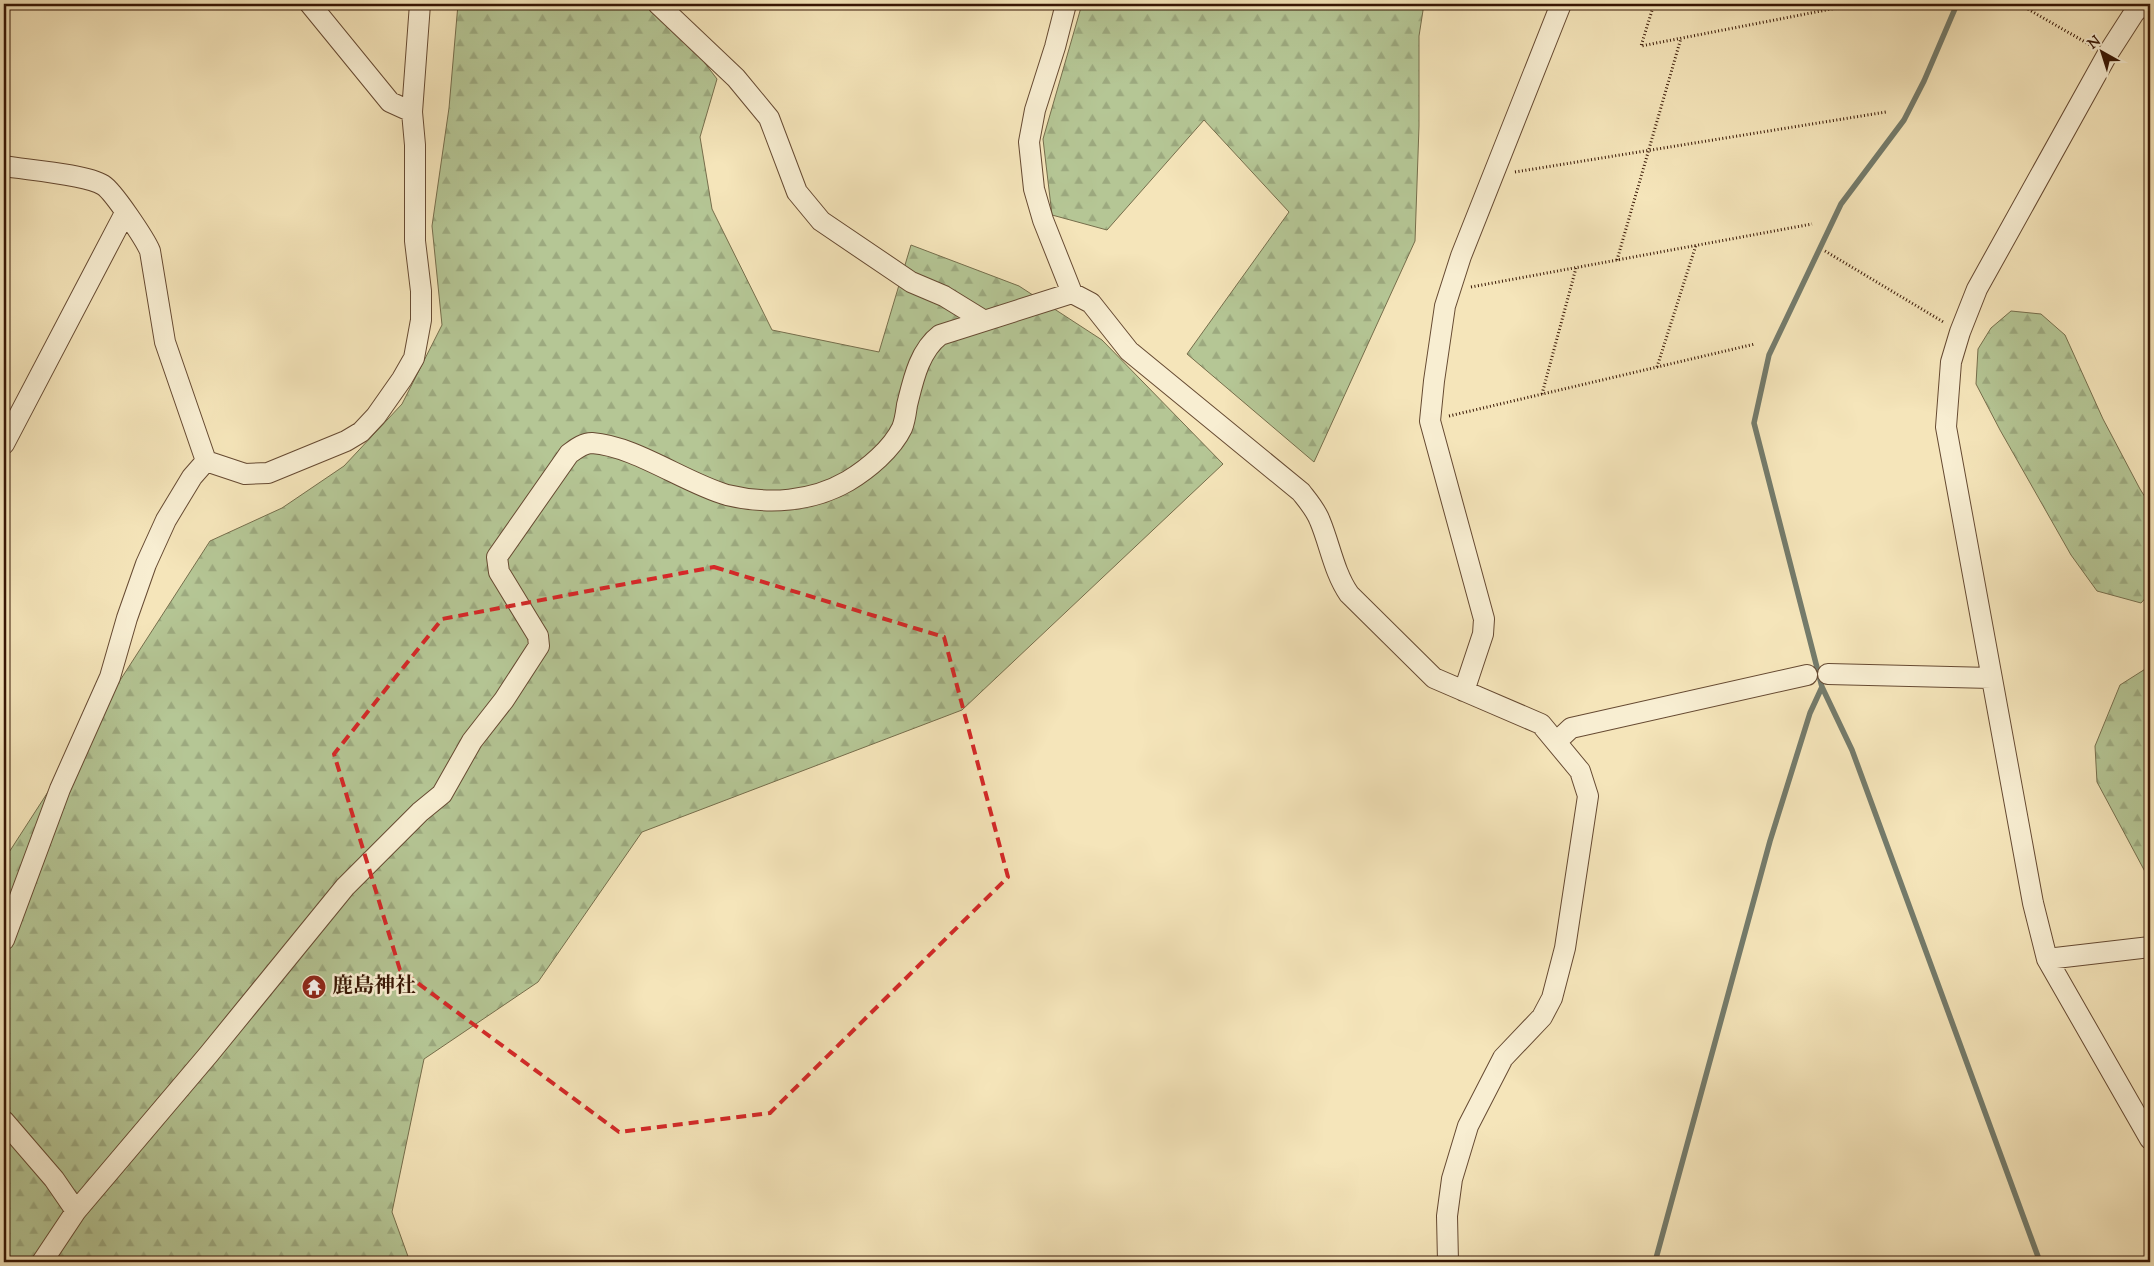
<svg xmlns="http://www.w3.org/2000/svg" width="2154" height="1266" font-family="'Sorts Mill Goudy','Noto Serif JP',serif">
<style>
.forest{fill:url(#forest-firs);stroke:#766e4c}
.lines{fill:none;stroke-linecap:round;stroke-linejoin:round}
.stream{stroke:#747b6b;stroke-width:5.5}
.street-casing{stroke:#664a32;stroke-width:22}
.path{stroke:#371604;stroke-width:3;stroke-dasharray:1 2.5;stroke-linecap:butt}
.street{stroke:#f8eed2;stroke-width:20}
.marked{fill:none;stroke:#d62828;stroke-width:4;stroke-dasharray:10 6;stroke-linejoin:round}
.labels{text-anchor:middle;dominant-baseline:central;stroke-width:5;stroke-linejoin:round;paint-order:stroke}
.poi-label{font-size:21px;font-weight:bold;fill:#371604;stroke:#f8eed2;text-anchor:start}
</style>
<defs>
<pattern id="forest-firs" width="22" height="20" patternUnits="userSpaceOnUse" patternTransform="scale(1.25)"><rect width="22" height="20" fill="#b5c695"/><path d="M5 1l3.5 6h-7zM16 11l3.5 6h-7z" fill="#9ca97f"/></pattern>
</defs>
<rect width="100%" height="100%" fill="#f5e5ba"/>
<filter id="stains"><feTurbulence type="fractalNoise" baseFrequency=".004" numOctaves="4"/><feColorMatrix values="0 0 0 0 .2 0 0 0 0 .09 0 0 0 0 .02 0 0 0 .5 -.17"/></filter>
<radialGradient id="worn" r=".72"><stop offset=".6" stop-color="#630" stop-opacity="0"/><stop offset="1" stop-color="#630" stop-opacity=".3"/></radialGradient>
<!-- forest -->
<path class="forest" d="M458 4H660L717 79 700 137 712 209 772 330 879 352 911 245 1019 286 1102 340 1223 464 962 710 642 832 538 982 424 1059 392 1212 410 1262H4V860L210 541 282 508 344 466 402 404 442 325 432 226 449 108Z
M1082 4H1424L1419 36V126L1415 241 1314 462 1187 354 1289 212 1204 120 1107 230 1052 215 1043 139Z
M2011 311 2041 314 2065 335 2103 419 2140 489 2150 505V593L2141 603 2097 591 2071 555 2000 430 1976 384 1978 349 1991 328Z
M2150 666V881L2097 782 2095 746 2120 685Z"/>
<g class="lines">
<!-- stream -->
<path class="stream" d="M1957 4 1924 81 1904 120 1841 204 1769 355 1754 423 1822 687 1852 750 2040 1262
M1655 1262 1770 841 1810 713 1822 687"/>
<defs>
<path id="street" d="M310 4 390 102 412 112
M658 4 736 78 769 118 797 192 821 221 911 282 944 296 983 320
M1066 4 1055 47 1035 110 1029 142 1034 189 1043 220 1072 293 1091 303 1129 351 1301 492C1308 501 1316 510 1320 521 1330 545 1334 572 1349 594L1434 678 1541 724 1580 771 1588 796 1565 948 1552 998 1542 1017 1503 1058 1468 1126 1452 1179 1447 1216 1448 1262
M2143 4 2134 13 2107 55 1977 289 1960 332 1951 362 1946 427 2033 903 2047 959 2150 1139
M4 166C27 170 85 174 103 185 113 191 145 239 150 251L165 342 206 461
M4 444 125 213
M206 461 245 474 268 473 346 441 361 432 376 416 402 379 414 358 421 320V291L415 241V145L412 112 420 4
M1828 674 1991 678
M1464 691 1483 634 1484 619 1430 421 1434 381 1445 306 1461 256 1561 4
M1556 742 1571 728 1807 675
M4 940 60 789 110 677 127 618 146 564 166 520 192 477 206 461
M2047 959 2150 947
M4 1121 54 1179 76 1211
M42 1262 76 1211 209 1054 345 887 420 812 442 794 472 741 504 700 539 646 538 636 499 572 497 557 569 454C576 449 583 443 592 443 635 446 685 483 727 495 768 505 812 502 848 481 868 469 892 449 902 428 905 421 906 412 907 405 913 381 919 351 940 335L1072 293"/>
</defs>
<!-- street casing -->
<use href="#street" class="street-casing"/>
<!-- path -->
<path class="path" d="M1654 4 1641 46 1857 4
M2019 4 2092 46
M1515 172 1886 112
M1825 251 1945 323
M1617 260 1681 38
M1471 287 1812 224
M1657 367 1696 245
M1542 394 1576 268
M1449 416 1755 344"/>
<!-- street -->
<use href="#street" class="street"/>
</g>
<!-- marked area -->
<path class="marked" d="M714 567 944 637 1008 877 770 1113 619 1132 400 970 334 754 442 619Z"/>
<!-- icons -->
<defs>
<symbol id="temple-disc" viewBox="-11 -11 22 22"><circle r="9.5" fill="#8f2418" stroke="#f8eed2"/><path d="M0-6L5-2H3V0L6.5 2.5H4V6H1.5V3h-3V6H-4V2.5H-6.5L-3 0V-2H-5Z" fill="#fff"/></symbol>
</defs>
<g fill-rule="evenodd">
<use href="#temple-disc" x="300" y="973" width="28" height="28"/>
</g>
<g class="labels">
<!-- poi labels -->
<g class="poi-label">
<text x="332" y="987">鹿島神社</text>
</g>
</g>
<!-- margin -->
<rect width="2154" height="1266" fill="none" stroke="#f5e5ba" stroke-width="20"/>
<rect x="5" y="5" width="2144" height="1256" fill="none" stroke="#371604" stroke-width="2.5"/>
<rect x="10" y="10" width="2134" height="1246" fill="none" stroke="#371604"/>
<!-- north arrow -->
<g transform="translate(2102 52) rotate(321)" stroke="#f8eed2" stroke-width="4" paint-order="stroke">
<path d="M0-4L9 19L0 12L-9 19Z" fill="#371604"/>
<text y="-8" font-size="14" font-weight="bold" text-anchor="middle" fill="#371604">N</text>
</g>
<rect width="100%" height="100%" filter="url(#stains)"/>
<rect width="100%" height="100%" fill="url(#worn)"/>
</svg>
